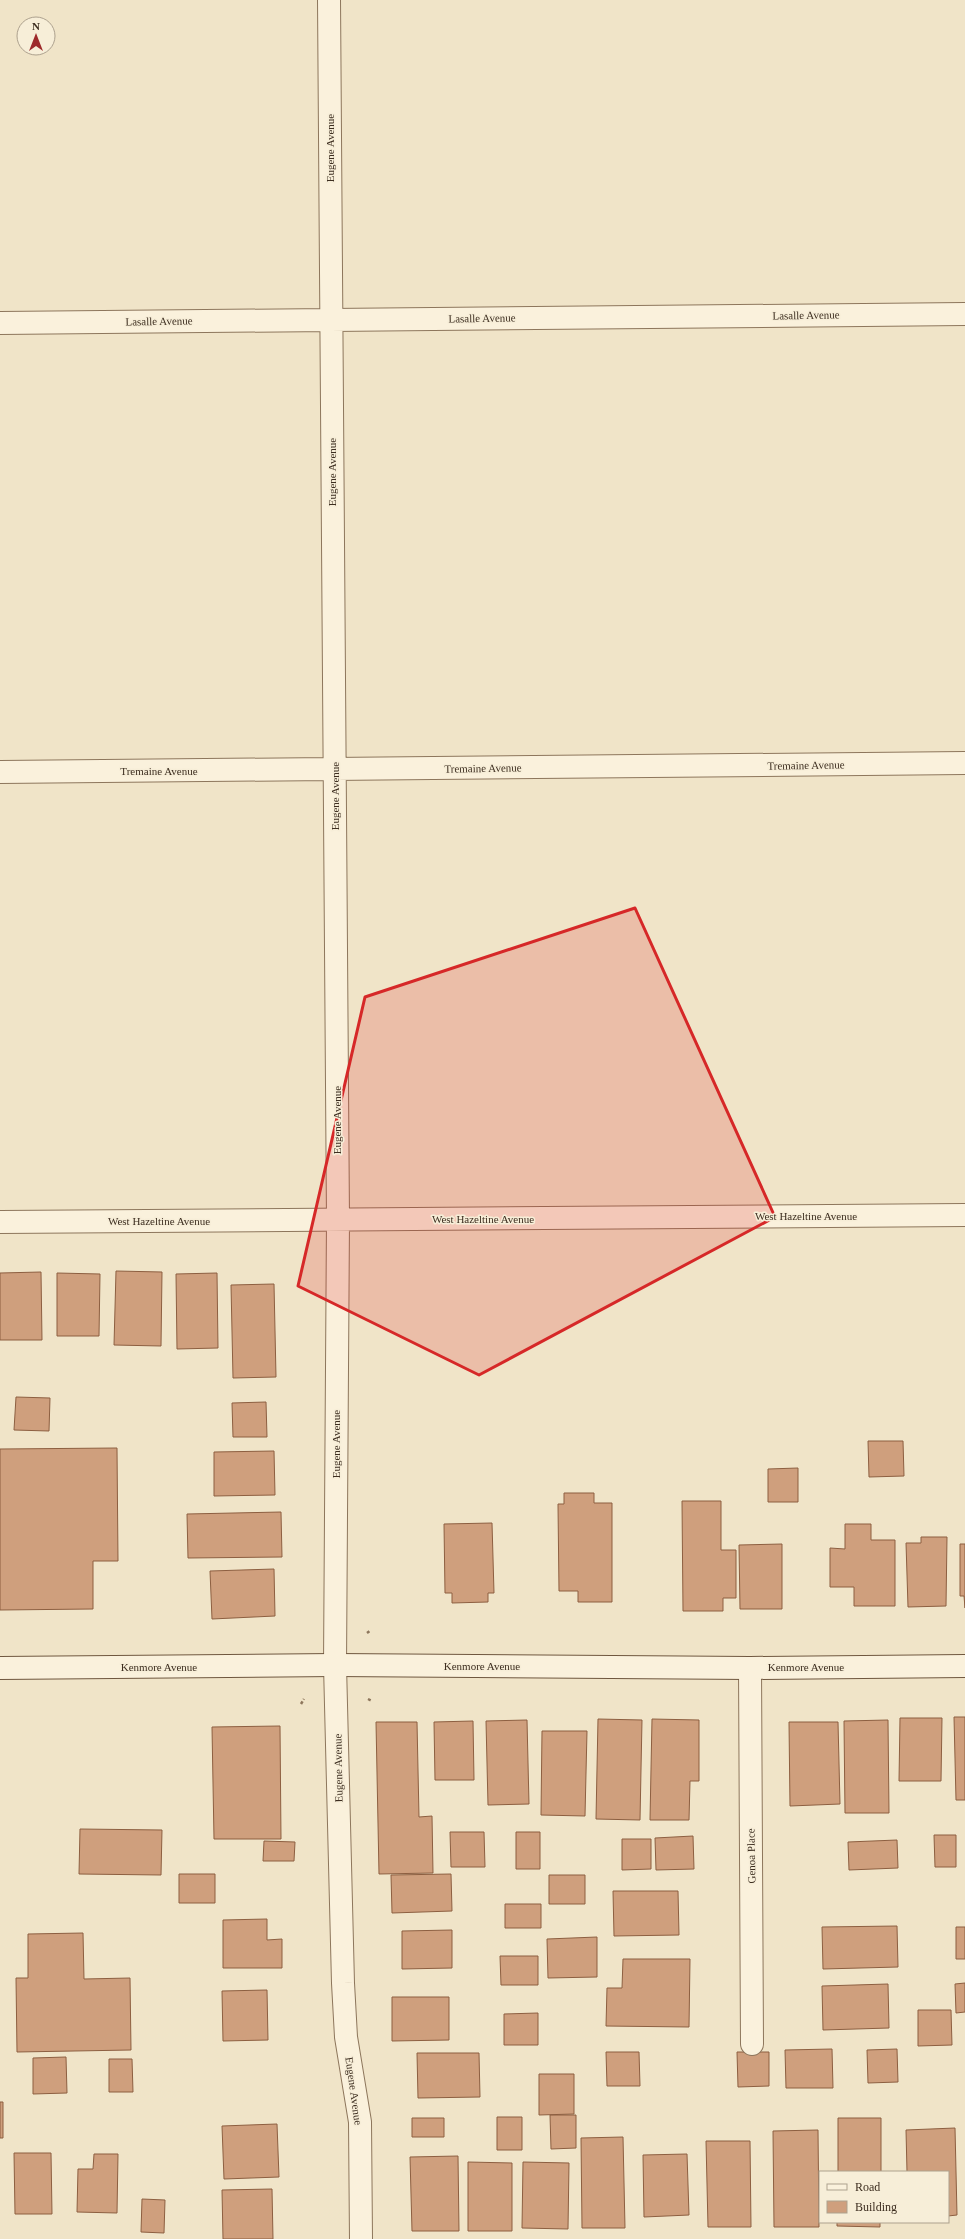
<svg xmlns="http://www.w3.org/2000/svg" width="965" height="2239" font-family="'Times New Roman',serif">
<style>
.building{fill:#cf9f7d;stroke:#8d5f41}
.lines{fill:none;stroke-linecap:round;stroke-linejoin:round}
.street-casing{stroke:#8d765c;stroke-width:24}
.secondary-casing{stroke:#6f573f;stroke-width:24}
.path{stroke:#8d765c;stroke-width:2.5;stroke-dasharray:3 2;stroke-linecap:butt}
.street{stroke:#faf1dc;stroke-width:22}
.secondary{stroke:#faf1dc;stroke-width:22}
.marked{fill:#d62828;fill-opacity:0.2;stroke:#d62828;stroke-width:3;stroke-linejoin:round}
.labels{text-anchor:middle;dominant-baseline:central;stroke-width:3;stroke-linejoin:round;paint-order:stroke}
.street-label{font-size:11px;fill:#3d2e20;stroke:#f7eed8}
</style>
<rect width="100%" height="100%" fill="#f0e4c8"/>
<!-- building -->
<path class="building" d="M116 1271 162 1272 161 1346 114 1345Z
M41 1272 42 1340H0V1273Z
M57 1273 100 1274 99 1336H57Z
M217 1273 218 1348 177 1349 176 1274Z
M274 1284 276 1377 233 1378 231 1285Z
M16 1397 50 1398 49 1431 14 1430Z
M266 1402 267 1437H233L232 1403Z
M868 1441H903L904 1476 869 1477Z
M117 1448 118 1561H93V1609L0 1610V1449Z
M274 1451 275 1495 214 1496V1452Z
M798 1468V1502H768V1469Z
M564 1493H594V1503H612V1602H578V1591H559L558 1504H564Z
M682 1501H721V1550H736V1598H723V1611H683Z
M281 1512 282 1557 188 1558 187 1514Z
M492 1523 494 1593H488V1602L452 1603V1593H445L444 1524Z
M845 1524H871V1540H895V1606H854V1587H830V1548L845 1549Z
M921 1537H947L946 1606 908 1607 906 1543H921Z
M782 1544V1609H740L739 1545Z
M960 1544H965V1608L964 1596H960Z
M274 1569 275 1616 212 1619 210 1571Z
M954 1717H965V1800H956Z
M900 1718H942L941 1781H899Z
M598 1719 642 1720 640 1820 596 1819Z
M652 1719 699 1720V1781H690L689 1820H650Z
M527 1720 529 1804 488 1805 486 1721Z
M888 1720 889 1813H845L844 1721Z
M473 1721 474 1780H435L434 1722Z
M376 1722H417L419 1817 432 1816 433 1873 379 1874Z
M789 1722H838L840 1804 790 1806Z
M280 1726 281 1839H214L212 1727Z
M542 1731H587L585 1816 541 1815Z
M80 1829 162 1830 161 1875 79 1874Z
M450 1832H484L485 1867H451Z
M516 1832H540V1869H516Z
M934 1835H956V1867H935Z
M693 1836 694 1869 656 1870 655 1838Z
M622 1839H651V1869L622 1870Z
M897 1840 898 1868 849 1870 848 1842Z
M264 1841 295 1842 294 1861H263Z
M179 1874H215V1903H179Z
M451 1874 452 1911 392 1913 391 1875Z
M549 1875H585V1904H549Z
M613 1891H678L679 1935 614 1936Z
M505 1904H541V1928H505Z
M267 1919V1940L282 1939V1968H223V1920Z
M897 1926 898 1967 823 1969 822 1927Z
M956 1927H965V1959H956Z
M452 1930V1968L402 1969V1931Z
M83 1933 84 1979 130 1978 131 2050 17 2052 16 1978H28V1934Z
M597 1937V1977L548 1978 547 1939Z
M500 1956H538V1985H501Z
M623 1959H690L689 2027 606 2026 607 1988H622Z
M965 1983V2012L956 2013 955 1984Z
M888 1984 889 2028 823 2030 822 1986Z
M267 1990 268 2040 223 2041 222 1991Z
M392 1997H449V2040L392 2041Z
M918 2010H951L952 2045 918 2046Z
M538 2013V2045H504V2014Z
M832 2049 833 2088H786L785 2050Z
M897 2049 898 2082 868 2083 867 2050Z
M606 2052H639L640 2086H607Z
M737 2052H769V2086L738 2087Z
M417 2053H479L480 2097 418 2098Z
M66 2057 67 2093 33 2094V2058Z
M109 2059H132L133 2092H109Z
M539 2074H574V2114L539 2115Z
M0 2102H3V2138H0Z
M550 2115H576V2148L551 2149Z
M497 2117H522V2150H497Z
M412 2118H444V2137H412Z
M838 2118H881V2172H838Z
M277 2124 279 2177 224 2179 222 2126Z
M955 2128 957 2215 948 2216V2172H907L906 2130Z
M818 2130 819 2227H774L773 2131Z
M623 2137 625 2228H582L581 2138Z
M706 2141H750L751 2227H708Z
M14 2153H51L52 2214H15Z
M94 2154H118L117 2213 77 2212 78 2169H93Z
M687 2154 689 2215 644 2217 643 2155Z
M458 2156 459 2231H412L410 2157Z
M468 2162 512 2163V2231H468Z
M523 2162 569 2163 568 2229 522 2228Z
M272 2189 273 2239H223L222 2190Z
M142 2199 165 2200 164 2233 141 2232Z
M837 2222H880V2227L837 2226Z"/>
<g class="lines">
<defs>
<path id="street" d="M329 0 338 1220 335 1665 343 1983 346 2037 360 2122 361 2239
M0 323 965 314
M0 772 965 763
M0 1222 965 1215
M750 1668 752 2044"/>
<path id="secondary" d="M0 1668 335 1665 750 1668 965 1666"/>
</defs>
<!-- street casing -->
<use href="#street" class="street-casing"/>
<!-- secondary casing -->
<use href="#secondary" class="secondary-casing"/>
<!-- path -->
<path class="path" d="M367 1633 371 1630
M368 1699 372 1701
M301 1704 304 1699"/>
<!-- street -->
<use href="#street" class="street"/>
<!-- secondary -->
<use href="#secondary" class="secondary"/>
</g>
<!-- marked area -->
<path class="marked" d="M635 908 775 1217 479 1375 298 1286 365 997Z"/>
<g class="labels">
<!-- street labels -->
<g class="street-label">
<text transform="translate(330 148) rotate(-90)">Eugene Avenue</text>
<text transform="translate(806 315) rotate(-1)">Lasalle Avenue</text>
<text transform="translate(482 318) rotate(-1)">Lasalle Avenue</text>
<text transform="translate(159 321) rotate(-1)">Lasalle Avenue</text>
<text transform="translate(332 472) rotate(-90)">Eugene Avenue</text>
<text transform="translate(806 765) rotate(-1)">Tremaine Avenue</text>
<text transform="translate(483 768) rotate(-1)">Tremaine Avenue</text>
<text x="159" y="771">Tremaine Avenue</text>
<text transform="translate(335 796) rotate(-90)">Eugene Avenue</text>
<text transform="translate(337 1120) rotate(-90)">Eugene Avenue</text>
<text x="806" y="1216">West Hazeltine Avenue</text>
<text x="483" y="1219">West Hazeltine Avenue</text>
<text x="159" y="1221">West Hazeltine Avenue</text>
<text transform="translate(336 1444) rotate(-90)">Eugene Avenue</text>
<text x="482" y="1666">Kenmore Avenue</text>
<text x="159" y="1667">Kenmore Avenue</text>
<text x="806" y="1667">Kenmore Avenue</text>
<text transform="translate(338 1768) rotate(-91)">Eugene Avenue</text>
<text transform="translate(751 1856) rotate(-91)">Genoa Place</text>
<text transform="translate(354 2091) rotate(82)">Eugene Avenue</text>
</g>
</g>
<!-- legend -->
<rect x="819" y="2171" width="130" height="52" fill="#f7eed8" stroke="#ada18e"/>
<rect x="827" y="2184" width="20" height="6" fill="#faf1dc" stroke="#ada18e"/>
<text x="855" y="2191" font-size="12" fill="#3d2e20">Road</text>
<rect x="827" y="2201" width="20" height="12" fill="#cf9f7d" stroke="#ada18e"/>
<text x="855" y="2211" font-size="12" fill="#3d2e20">Building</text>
<!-- north arrow -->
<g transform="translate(36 36)"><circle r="19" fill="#f7eed8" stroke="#ada18e"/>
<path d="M0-3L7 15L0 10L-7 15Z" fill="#9e2a2b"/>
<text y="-6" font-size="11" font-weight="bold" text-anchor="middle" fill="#3d2e20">N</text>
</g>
</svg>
